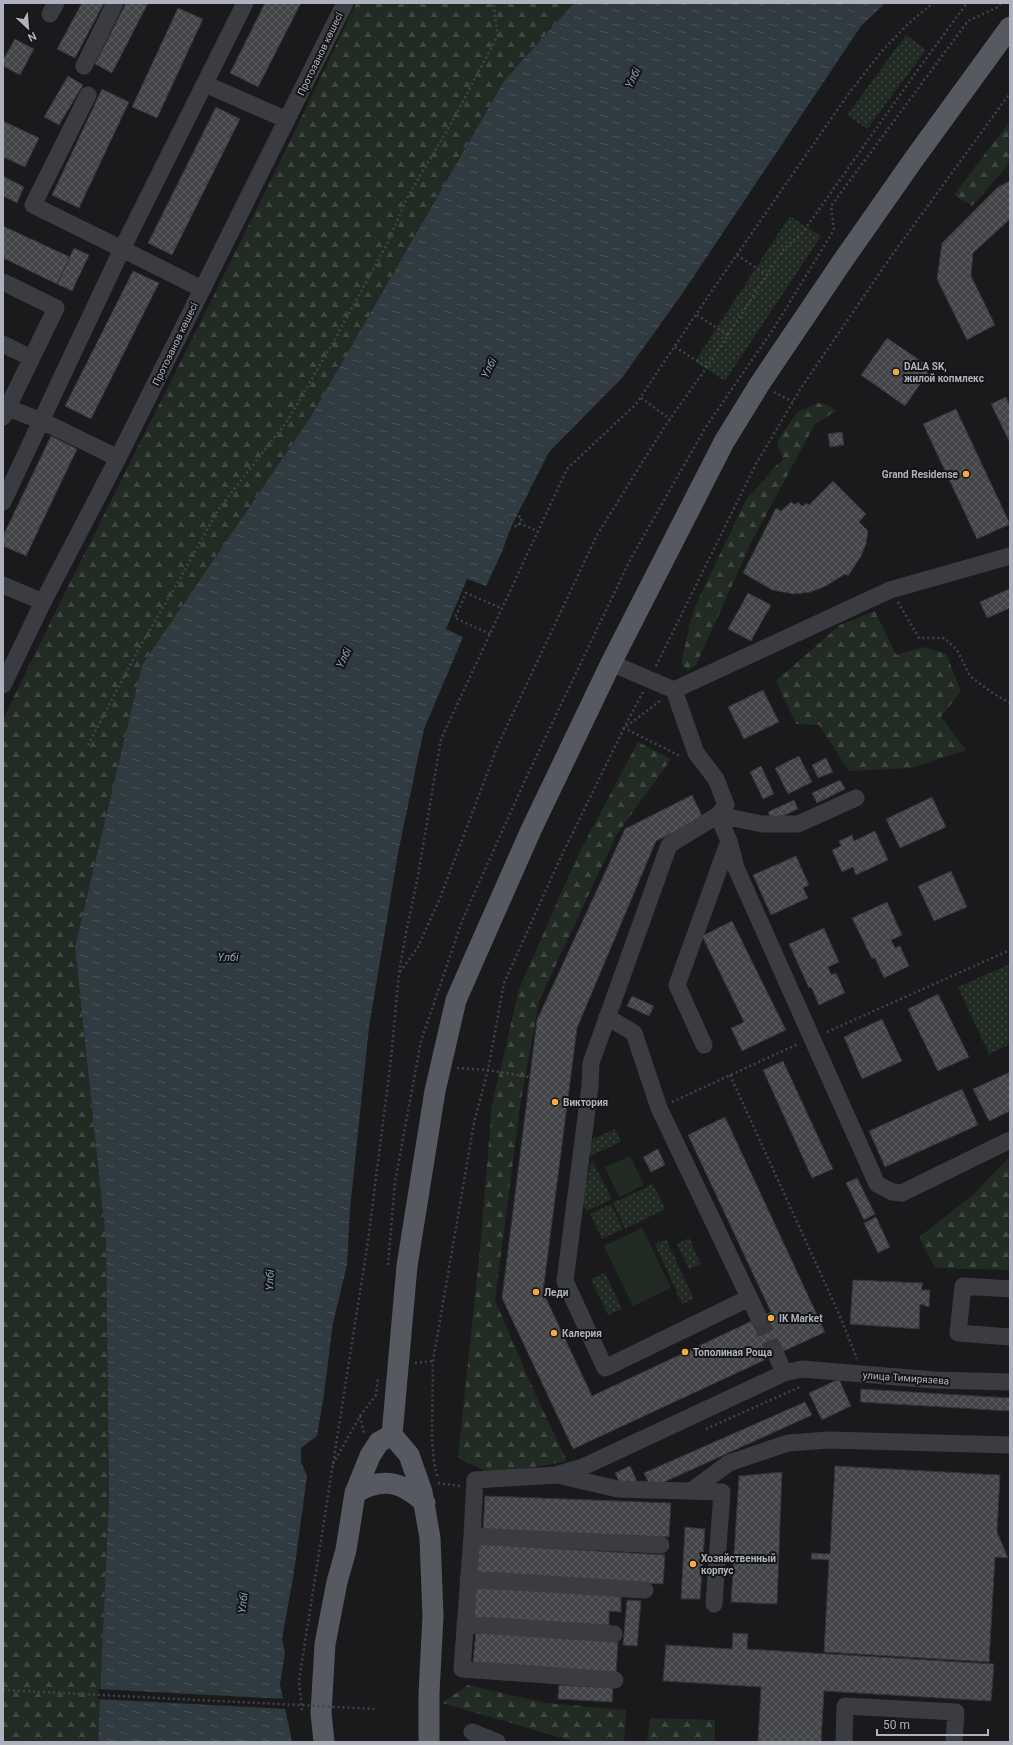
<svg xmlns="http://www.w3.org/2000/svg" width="1013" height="1745" font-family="Roboto,sans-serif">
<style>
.grass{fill:#222b23}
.forest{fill:url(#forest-firs)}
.park{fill:url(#park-dots)}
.water{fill:url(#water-ripples)}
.pier{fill:#1a1a1c}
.building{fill:url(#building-cross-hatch);stroke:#343438}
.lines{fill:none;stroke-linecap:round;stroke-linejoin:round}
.minor-tunnel{stroke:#37383c;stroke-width:17;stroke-dasharray:17 8;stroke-linecap:butt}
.path{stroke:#414349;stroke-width:2.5;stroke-dasharray:2 3;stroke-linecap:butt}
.minor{stroke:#3b3c42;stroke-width:17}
.major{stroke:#575961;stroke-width:21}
.path-bridge{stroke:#414349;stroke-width:2.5;stroke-dasharray:2 3;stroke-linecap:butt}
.poi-dot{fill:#f4ad3b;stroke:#151517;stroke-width:1.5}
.labels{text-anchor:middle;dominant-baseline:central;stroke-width:4;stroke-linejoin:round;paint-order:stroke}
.street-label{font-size:10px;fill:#adb2bc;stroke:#151517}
.poi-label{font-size:10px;font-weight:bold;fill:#adb2bc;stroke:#151517;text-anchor:start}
.water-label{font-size:11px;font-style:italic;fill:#84a1b7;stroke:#151517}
</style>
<defs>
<pattern id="forest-firs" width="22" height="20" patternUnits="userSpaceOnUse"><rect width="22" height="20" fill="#222b23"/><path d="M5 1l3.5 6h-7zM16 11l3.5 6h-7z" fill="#3f4741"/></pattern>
<pattern id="park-dots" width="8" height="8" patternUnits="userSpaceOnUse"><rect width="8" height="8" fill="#222b23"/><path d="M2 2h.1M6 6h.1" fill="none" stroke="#3f4741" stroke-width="1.8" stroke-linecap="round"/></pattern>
<pattern id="water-ripples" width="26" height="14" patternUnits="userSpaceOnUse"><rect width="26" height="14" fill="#2f3a41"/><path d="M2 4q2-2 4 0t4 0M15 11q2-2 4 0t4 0" fill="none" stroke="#4a545a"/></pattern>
<pattern id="building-cross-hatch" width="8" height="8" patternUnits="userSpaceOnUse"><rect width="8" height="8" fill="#444549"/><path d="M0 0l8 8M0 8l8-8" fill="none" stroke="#5c5d61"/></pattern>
</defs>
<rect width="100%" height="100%" fill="#1a1a1c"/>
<!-- grass -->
<path class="grass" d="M630 1156 644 1185 619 1197 605 1167Z
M642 1228 671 1288 633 1306 604 1246Z"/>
<!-- forest -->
<path class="forest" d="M356 3H574L504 81 310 418 142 665 75 947 106 1242 109 1497 98 1742H3V719C119 480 243 244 356 3Z
M1010 121V163L972 206 954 195Z
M818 403 829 405 836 411 815 424 751 543 696 665 688 670 681 664 690 624 696 604 747 498 765 479 773 468 783 460 777 442 797 412Z
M875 611 896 655 924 647 946 654 961 691 941 717 966 750 912 768 849 771 819 725 796 724 776 681 840 625Z
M638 742 671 759 617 834 539 1001 521 1100 495 1300 533 1389 567 1461 493 1475 458 1458 480 1249 492 1105 519 989 578 855Z
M1010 1156V1270L935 1268 919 1237 973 1195Z
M468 1685 546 1703 626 1710 624 1742H576L442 1703Z
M650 1718 715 1720V1742H647Z"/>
<!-- park -->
<path class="park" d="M906 35 926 50 867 129 847 115Z
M790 216 821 236 725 381 695 361Z
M1010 964V1044L989 1054 958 987Z
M615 1129 621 1142 590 1156 584 1143Z
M592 1160 612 1199 587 1211 581 1200Z
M653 1184 665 1209 625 1229 613 1203Z
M611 1204 623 1229 602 1239 590 1214Z
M689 1238 701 1264 689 1269 677 1244Z
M666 1239 694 1299 682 1304 655 1244Z
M605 1273 622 1309 608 1315 591 1279Z"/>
<!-- water -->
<path class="water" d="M574 3H885L861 26 684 291 622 378 549 452 511 527 502 552 486 586 467 579 446 629 463 637 424 729 398 853 369 1027 350 1209 347 1265 333 1323 324 1394 317 1436 301 1448V1462L307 1476 294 1572 282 1639 285 1652 280 1684 292 1742H98L109 1497 106 1242 75 947 142 665 310 418 504 81Z"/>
<!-- pier -->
<path class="pier" d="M98 1689 285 1699 287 1709 97 1699Z"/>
<!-- building -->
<path class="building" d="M82 3H104L75 58 57 49Z
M126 3H148L112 73 95 64Z
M265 3H301L258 87 230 73Z
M178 8 203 19 157 118 132 107Z
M15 39 34 49 20 75 3 66V60Z
M68 76 83 85 59 125 44 117Z
M102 89 129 102 79 208 52 195Z
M216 107 240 119 172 255 148 243Z
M3 121 39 138 25 167 3 157Z
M3 176 24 187 17 203 3 196Z
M1010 181V219L973 253 971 276 995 325 967 340 937 279 942 243 998 187Z
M3 226 70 257 57 284 3 258Z
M74 248 89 255 72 291 57 284Z
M133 271 159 283 91 419 65 406Z
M887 338 931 368 905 406 861 375Z
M1006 397 1010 406V443L991 404Z
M956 409 1010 524 977 539 923 424Z
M842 432 844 445 830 447 828 434Z
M51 436 77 449 26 556 3 546V536Z
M833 481 866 514 859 522 868 531 866 544 861 556 848 576 845 574 826 586 811 592 794 594 772 590 743 573 776 508 781 511 791 502 795 505 798 502 802 506 806 503 809 505Z
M1009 589 1010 608 987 618 980 602Z
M748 593 771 605 751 641 728 629Z
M763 690 779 722 744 739 728 707Z
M799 756 812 782 788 794 775 768Z
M826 758 833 772 818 778 812 765Z
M761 766 774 794 763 799 750 772Z
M840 780 845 789 817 803 812 793Z
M692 795 703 818 656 841 577 1028 543 1292 592 1396 771 1312 688 1135 725 1117 825 1332 573 1449 502 1298 537 1020 625 829Z
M932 797 946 827 900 848 886 819Z
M794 800 798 809 772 821 768 812Z
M875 831 888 860 856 875 853 867 842 872 832 850 841 846 839 841 852 835 854 841Z
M796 856 809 885 803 888 808 898 771 915 753 875Z
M951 871 967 907 934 921 918 886Z
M887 902 902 935 891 940 895 948 900 946 909 966 884 978 875 958 872 959 852 918Z
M732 921 786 1030 742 1051 731 1028 744 1022 702 936Z
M824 928 839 962 828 967 831 975 836 973 845 993 819 1005 811 987 809 988 789 944Z
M938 994 969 1057 938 1071 908 1009Z
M632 996 654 1006 649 1016 627 1006Z
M882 1019 902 1061 862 1079 844 1037Z
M783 1061 833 1169 812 1178 763 1070Z
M1010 1072V1111L989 1121 973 1089Z
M962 1089 978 1125 885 1167 869 1131Z
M658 1149 665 1165 651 1172 643 1157Z
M857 1178 875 1214 864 1220 846 1183Z
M876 1217 890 1247 878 1253 864 1223Z
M853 1280 923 1283 921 1290H930L929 1307 920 1304 919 1329 850 1324Z
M839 1379 851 1406 822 1420 809 1393Z
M861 1389 1010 1398V1411L860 1402Z
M805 1402 812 1415 651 1488 644 1473Z
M630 1466 637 1481 622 1488 615 1473Z
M835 1466 1000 1475 997 1532 1008 1558 995 1557 989 1662 824 1652 829 1560 811 1559 812 1553 830 1554Z
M782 1472 777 1604 731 1602 739 1476Z
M485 1496 671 1503 669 1537 483 1530Z
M685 1527 705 1529 700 1599H681Z
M478 1544 665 1555 663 1584 476 1572Z
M476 1588 621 1595V1612L609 1611V1625L474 1618Z
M627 1600 641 1601 637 1646 623 1645Z
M476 1631 618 1642 616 1673 473 1662Z
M733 1633 748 1634 747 1649 994 1664 991 1701 824 1691 821 1742H758L761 1687 663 1681 666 1645 732 1649Z
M559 1685 613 1688 612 1702 558 1699Z"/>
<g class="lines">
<!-- minor-tunnel -->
<path class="minor-tunnel" d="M759 1318 776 1354"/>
<!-- path -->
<path class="path" d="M737 255 767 275
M697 315 728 335
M675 347 707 367
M774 392 793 402
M641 398 670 419
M514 514 522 518 517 527 509 523 506 516Z
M519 523 537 531
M898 602 919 638H944L957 650 970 676 994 694 1010 703
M490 634 455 618 466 593 501 608
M656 666 756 464 801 388 890 258 1010 93
M643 692 624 728 680 756
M88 745 138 650 177 584 218 510 288 420 335 339 387 244 407 198 452 122 498 35 493 3
M400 972 418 947 440 898 498 745 597 535 665 426 707 367 783 250 803 232 917 71 967 3
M827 1032 1010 950
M457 1068 488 1070 530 1077
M730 1075 840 1316 857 1359
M672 1102 798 1044
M388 1265 395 1182 421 1041 462 921 526 778 630 560 707 425 772 331 834 230 831 206 968 21 998 7 1001 3
M415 1363 433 1361
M360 1416 364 1433
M706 1429 802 1386
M333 1464 360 1416 376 1395 378 1378
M437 1476 434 1462 432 1439 433 1361 474 1123 488 1070 504 983 561 857 624 728 660 701
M438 1483 460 1486
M302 1710 299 1680 368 1241 391 1059 399 973 406 933 418 876 441 739 567 469 636 404 711 292 849 93 882 51 909 23 933 3"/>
<!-- minor -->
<path class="minor" d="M50 14 56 3
M84 66 115 3
M205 84 287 120
M88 95 33 205 122 249 245 3
M3 282 56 308 3 417
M3 344 31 358
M8 408 42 421 118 458
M3 502 122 249 202 289
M3 585 43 602
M611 663 674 690 890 590 1010 556
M3 685 43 602 118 458 345 3
M674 690 696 753 716 779 726 805 718 815 669 845 591 1063 590 1086 565 1281 605 1368 749 1298
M718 815 729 841 736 868 877 1184 892 1192 902 1193 1010 1140
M718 815 762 824H798L856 798
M607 1017 634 1033 659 1108 759 1318
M704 1045 677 985 729 841
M1010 1289 963 1286 958 1333 1010 1337
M776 1354 784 1373
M557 1475 618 1489 722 1492 714 1604
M691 1491 729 1463 788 1443 829 1440 1010 1445
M472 1536 462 1669 615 1680
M661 1545 472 1536 475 1480 556 1475 583 1467 784 1373 802 1369 934 1380 1010 1382
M468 1579 645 1590
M465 1624 614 1634
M472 1732 497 1742
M844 1742 845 1706 956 1712 954 1742"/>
<!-- major -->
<path class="major" d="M392 1435 409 1455 422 1492 430 1538 433 1616 429 1693V1742
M355 1493C383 1476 402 1482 425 1503
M324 1742 321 1713 325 1644 337 1582 346 1550 355 1493 370 1456 379 1442 392 1435 407 1266 435 1091 456 1000 531 830 611 663 724 442 759 385 844 259 914 159 1010 27"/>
<!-- path-bridge -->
<path class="path-bridge" d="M3 1690 376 1709"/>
</g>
<!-- markers -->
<g class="poi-dot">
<circle cx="896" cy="372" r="4"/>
<circle cx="966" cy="474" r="4"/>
<circle cx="555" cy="1102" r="4"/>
<circle cx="536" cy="1292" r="4"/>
<circle cx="771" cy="1318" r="4"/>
<circle cx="554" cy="1333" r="4"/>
<circle cx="685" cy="1352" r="4"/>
<circle cx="693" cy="1564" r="4"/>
</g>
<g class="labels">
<!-- street labels -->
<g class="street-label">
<text transform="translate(320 54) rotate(-64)">Протозанов көшесі</text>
<text transform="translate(175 344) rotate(-64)">Протозанов көшесі</text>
<text transform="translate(906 1378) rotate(4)">улица Тимирязева</text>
</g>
<!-- poi labels -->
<g class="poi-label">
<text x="904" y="366">DALA SK,<tspan x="904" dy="12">жилой копмлекс</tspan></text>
<text x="958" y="474" text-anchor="end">Grand Residense</text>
<text x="563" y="1102">Виктория</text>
<text x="544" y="1292">Леди</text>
<text x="779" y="1318">IK Market</text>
<text x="562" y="1333">Калерия</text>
<text x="693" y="1352">Тополиная Роща</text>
<text x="701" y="1558">Хозяйственный<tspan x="701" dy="12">корпус</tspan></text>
</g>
<!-- water labels -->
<g class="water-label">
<text transform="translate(633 78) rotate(-64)">Үлбі</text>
<text transform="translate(489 368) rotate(-64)">Үлбі</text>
<text transform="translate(344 658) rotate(-64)">Үлбі</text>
<text x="228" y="957">Үлбі</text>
<text transform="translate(270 1280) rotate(-88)">Үлбі</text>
<text transform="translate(243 1603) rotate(-84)">Үлбі</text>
</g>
</g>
<!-- border -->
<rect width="1013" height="1745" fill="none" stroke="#adb2bc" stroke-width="8"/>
<!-- north arrow -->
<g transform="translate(28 28) rotate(154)" stroke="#151517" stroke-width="3" paint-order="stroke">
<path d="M0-3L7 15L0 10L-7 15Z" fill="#adb2bc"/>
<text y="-6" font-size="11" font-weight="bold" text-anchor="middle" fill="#adb2bc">N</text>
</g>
<!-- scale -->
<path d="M877 1729v6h111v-6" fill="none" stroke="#adb2bc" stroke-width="2"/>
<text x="883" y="1729" font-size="12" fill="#adb2bc" stroke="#151517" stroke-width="3" paint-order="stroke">50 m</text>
</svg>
